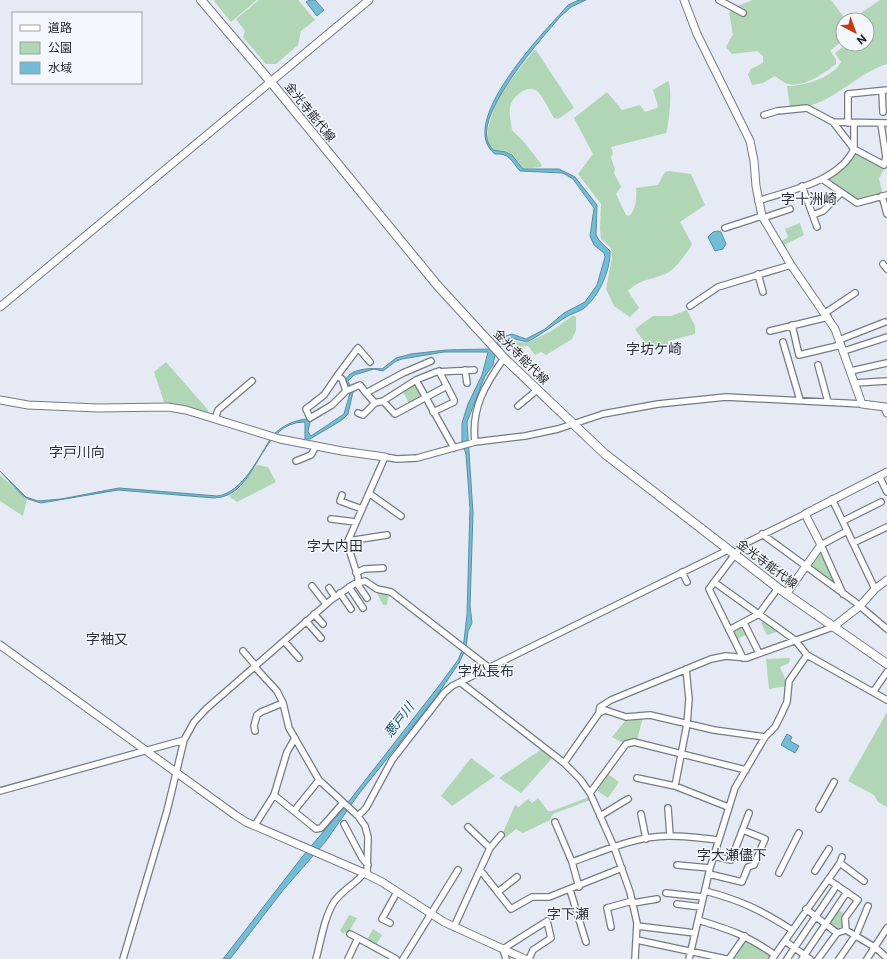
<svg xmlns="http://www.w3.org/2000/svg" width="887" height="959" font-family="'Public Sans','Noto Sans JP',sans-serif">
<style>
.green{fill:#b0d6b5}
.water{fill:#72bcd6;stroke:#588da0}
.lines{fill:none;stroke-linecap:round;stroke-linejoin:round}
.minor-casing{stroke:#757b84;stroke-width:8}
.tertiary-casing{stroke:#757b84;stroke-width:9}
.secondary-casing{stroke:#757b84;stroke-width:10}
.minor{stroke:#fff;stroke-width:5.5}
.tertiary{stroke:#fff;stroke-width:7}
.secondary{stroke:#fff;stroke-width:8}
.labels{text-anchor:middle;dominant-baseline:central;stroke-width:3;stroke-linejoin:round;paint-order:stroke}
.street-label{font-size:12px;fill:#1c1e21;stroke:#f4f8fe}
.water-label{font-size:13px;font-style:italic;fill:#175467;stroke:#f4f8fe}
.quarter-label{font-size:14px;fill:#2c3039;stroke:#f4f8fe}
</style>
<rect width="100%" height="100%" fill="#e5eaf5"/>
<!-- green -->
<path class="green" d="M215 0H257L231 22 214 1Z
M259 0H298L315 20 301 31 298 45 276 64H266L243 37 245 31 236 19Z
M753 0H831L846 20 837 27 843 34V40L830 51 836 59V64C825 73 801 90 785 83 781 81 778 78 775 76L763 83 752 85 748 74 751 69 763 63V56L757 51 732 54 726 47 733 34 729 13 737 6Z
M880 0H887V64C858 73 838 98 809 106 803 107 796 107 790 108L787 86C804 86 832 78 841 62L835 53 847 44H867V20H861L858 15Z
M534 50H536L574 108 558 119 554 118C549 110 544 98 537 91 527 83 511 98 510 108 509 115 511 123 512 130L523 141 542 165 541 167 524 169 512 154 506 151 494 150 487 140 488 129 495 105 500 94Z
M668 81C673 87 669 125 666 133L611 147 613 153 611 158 615 169 614 173 621 187 616 194 626 215 629 216C636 211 637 196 636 188L658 185 665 172 669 171 691 174 705 205 680 222 692 244C688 252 674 271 665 274 651 280 640 279 628 291L639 308 630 317 614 306 606 289 612 258 611 248 601 239 600 229 601 204 578 174 593 154 574 118 607 92 622 110 640 105 645 112 657 108 658 106 653 90Z
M856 152 885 167 879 179 883 195 857 201 826 180 841 171Z
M800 223 804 235 782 246 780 242 788 237 785 229Z
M687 310 695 326V334L668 341V344L663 347 662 351 648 347 635 329 653 316H671Z
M572 316H575L576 318V330L572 339 546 355 541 352 535 355 528 346 507 348 505 346 508 340 527 343 553 330Z
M166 362 208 410 207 413 191 407 164 402 154 372Z
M413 383 416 385 423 396 410 405 402 390Z
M257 465 268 467 276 482 237 502 229 496 239 489Z
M0 475 27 499 23 516 0 501Z
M821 551 837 584 835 585 810 566Z
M376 591 389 593 387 605H383Z
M764 621 779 631 767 635 761 623Z
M741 626 744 627 748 634 736 640 732 632Z
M790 658 789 663 780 667 786 681 787 686 769 689 766 659Z
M887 712V807L878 802 874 795 848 781Z
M643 717 637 740 626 741 623 743 612 737 625 721Z
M542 749 553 757 521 793 499 778Z
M471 758 495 776 452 806 441 796Z
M608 774 619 782 608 798 596 790Z
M589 797 590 800 553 814 550 820 523 833 516 829 505 838 501 837 515 805 519 807 528 799 532 803 538 798 548 811H552Z
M837 909 845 914 844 928 838 932 827 923Z
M349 915 357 918 348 933 345 932 344 934 340 931Z
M373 929 382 935 376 945 367 940Z
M745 940 752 942 773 956 770 959H732Z"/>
<!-- water -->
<path class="water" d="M309 0H315L324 10 317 16 306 2Z
M579 0H586L571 7 560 17C540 40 480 108 487 139 488 143 491 147 493 150L506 152 512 155 523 169H559L575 177 597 205 596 235 599 240 610 251C611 270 598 298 583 309 578 312 571 314 566 317 553 325 541 335 527 342L511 338 501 346 495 355 493 365 485 376 467 422 473 513 470 606 472 623 468 631 466 648 459 663 436 697 358 795 326 841 284 889 230 959H223L306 852 342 810 438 687 458 660 463 649 467 615 470 508 466 454 462 443V423L468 404 482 375 488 352H444L402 359 396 361 383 371 374 369 354 375 348 381 353 392 348 414 342 420 310 439H305V422C258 421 259 497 214 498L118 490 41 503 28 499 21 494 0 471 26 497 38 501 61 499 119 488 217 496C243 493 259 456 273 435 282 426 294 420 307 419L310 422 308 432 311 436 344 414 350 393 345 382C348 368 371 368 382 369L396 358 411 354 446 350 489 349 506 336 512 334 526 339 545 329 564 313 585 302 597 285 605 257 604 253 594 245 590 236 594 208 573 179 563 173 520 171C511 161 510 153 495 154 456 124 541 35 562 12L568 5Z
M718 231 721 232 726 244 723 249 715 251 708 237 713 232Z
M787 734 792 737 790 741 799 746 795 753 781 745Z"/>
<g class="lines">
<defs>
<path id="minor" d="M719 0 743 13
M882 91 883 112
M764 115 777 111 807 108 833 122
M848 123V94L887 90
M854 123V149L884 165 886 157 881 124
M822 179 857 203 887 195
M802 186 817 227
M882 196 887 214
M758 201C790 190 839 182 854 149L833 122 887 123
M813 215 823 211 841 193
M763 218 790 209
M725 228 762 216
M883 264 887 269
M758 274 763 292
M690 306 718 287 791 265
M825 313 855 293
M792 325 799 355 841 345
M770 331 828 317
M839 340 885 322
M783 342 800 400
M844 351 887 337
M818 365 828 402
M465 370 467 383
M851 371 887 363
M337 376 324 395 306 409 310 418 332 405 346 391
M416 380 454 448
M855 383 887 381
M447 386 395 414 383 401 416 380 436 372 474 370
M366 393 360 385 346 391 342 379 337 376 358 348 370 362
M375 403 366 393 403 373 431 361
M518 406 537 390
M433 412 454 402V400L439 371
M358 413 363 415 375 403 383 401
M215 419 218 410 252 381
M475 442C471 408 485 385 504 358
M296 461 311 455 316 446
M879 476 887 492
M370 494 401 516
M342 495 340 501 362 509
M832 499 875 589
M331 519 356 522
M843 521 881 502
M762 534 855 602 887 629
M348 541 387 535
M853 543 887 527
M682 572 687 582
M356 573 364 569 383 568
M714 582 795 640 807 655 887 700
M312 586 326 604
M349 587 363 608
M329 588 335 597
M340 593 351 609
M843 594 821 545 847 531
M367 598 358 585V577L347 543 385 457 397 459 417 458 475 442 525 436 558 429 603 414 658 404 726 397 862 404
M314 614 323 624
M306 621 321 638
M744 623 759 653
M729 630 759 614 778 588
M284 641 299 658
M243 651 255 665
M743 658 709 589 742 545 805 514
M254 666 277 691 283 703 289 728 319 780 358 816 365 826 368 837 367 875
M686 669 689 699 687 724 675 786 728 807
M460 682 564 763 580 779 590 793 614 847 630 892 637 923 635 959
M873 692 887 672
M599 713 600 707 611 700 711 659 726 656 747 658 833 627
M255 731 254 726 257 715 261 712 283 703
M295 738 287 752 274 795 316 829 321 828 343 803
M564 763 599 713 605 710 626 717 650 715 714 730 765 737
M637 778 675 786
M0 791 184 740
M590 793 626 744 634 742 746 770
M668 808 670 836
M819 809 834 782
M294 811 319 780
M641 814 646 839
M358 816 366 808 392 760 444 693 452 686 728 550
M600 816 628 799
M555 822 572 862 579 887
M344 824 362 858 368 865
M255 825 274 795
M468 827 490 848
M713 856 731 860 749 813
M572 862C603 851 636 836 669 836 686 836 702 838 718 840
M840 863 864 881
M677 865 710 868
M481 871 511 909 532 897H549L622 868
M815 871 829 849
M779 873 799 833
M709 874 742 882 748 867 754 865 765 839 743 830
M829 880 858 900 845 918 846 930
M570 890 586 942
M705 891C740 900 761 910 792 930
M498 892 517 877
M666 893 703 897
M633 903 657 899
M677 904 701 907
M806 909 837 933 846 930 876 948 887 958
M698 920C731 930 746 935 775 955
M390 923 382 919 397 892
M637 926 695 933
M454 927 490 848 501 835
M611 927 607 908 632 901
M358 938 396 959
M637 940 726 959
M785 941 810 959
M123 959 167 811 184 740 194 722 206 709 331 600 354 584 365 581 377 589 391 592 488 667
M316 959C321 941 324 918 334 902 342 890 356 884 364 873
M348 959 358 938 350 934
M403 959 458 870
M506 959 503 949 547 921 551 938 533 950 529 959
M689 959 710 868 735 788 765 737 775 727 781 715 787 702 789 681 807 655
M729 959 745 936
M772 959 840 863 842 857
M787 959 837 885
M802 959 847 892
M818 959 837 933
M839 959 857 933 868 906
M867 959 887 928"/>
<path id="tertiary" d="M684 0 697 34 750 141 754 161 756 186 762 216 791 265 835 329 862 404 885 407 887 413
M0 307 369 0
M0 400 28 405 98 408 168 407 186 410 280 439 342 451 385 457
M786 594 821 545 805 514 887 472
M833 627 860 606 875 589 887 580
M0 645 235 815 246 822 364 873 382 882 444 922 525 959"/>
<path id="secondary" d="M201 0 270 81 437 285 504 358 605 454 778 588 887 664"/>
</defs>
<!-- minor casing -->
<use href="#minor" class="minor-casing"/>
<!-- tertiary casing -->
<use href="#tertiary" class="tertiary-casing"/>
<!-- secondary casing -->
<use href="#secondary" class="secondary-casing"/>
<!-- minor -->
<use href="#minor" class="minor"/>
<!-- tertiary -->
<use href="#tertiary" class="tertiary"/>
<!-- secondary -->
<use href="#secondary" class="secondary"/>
</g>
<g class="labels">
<!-- street labels -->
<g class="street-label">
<text transform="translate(310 112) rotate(51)">金光寺能代線</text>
<text transform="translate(521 357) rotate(45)">金光寺能代線</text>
<text transform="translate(767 564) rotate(37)">金光寺能代線</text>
</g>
<!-- water labels -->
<g class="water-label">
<text transform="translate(399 720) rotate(-53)">悪戸川</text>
</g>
<!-- quarter labels -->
<g class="quarter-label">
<text x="809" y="199">字十洲崎</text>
<text x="654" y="349">字坊ケ崎</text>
<text x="77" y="452">字戸川向</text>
<text x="335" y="546">字大内田</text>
<text x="107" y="639">字袖又</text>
<text x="486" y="671">字松長布</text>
<text x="732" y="855">字大瀬儘下</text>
<text x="568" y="914">字下瀬</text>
</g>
</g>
<!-- legend -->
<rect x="12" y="12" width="130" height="72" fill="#f4f8fe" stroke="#9ea1a6"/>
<rect x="20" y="25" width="20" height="6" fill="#ffffff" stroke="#9ea1a6"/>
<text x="48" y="32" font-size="12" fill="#1c1e21">道路</text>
<rect x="20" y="42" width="20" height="12" fill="#b0d6b5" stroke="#9ea1a6"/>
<text x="48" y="52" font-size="12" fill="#1c1e21">公園</text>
<rect x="20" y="62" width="20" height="12" fill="#72bcd6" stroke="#9ea1a6"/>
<text x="48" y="72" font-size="12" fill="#1c1e21">水域</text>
<!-- north arrow -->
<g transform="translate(855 32) rotate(139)"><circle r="19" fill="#f4f8fe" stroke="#9ea1a6"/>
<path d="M0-3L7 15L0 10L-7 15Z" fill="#c43b10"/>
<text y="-6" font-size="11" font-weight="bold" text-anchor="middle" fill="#1c1e21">N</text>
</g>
</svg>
